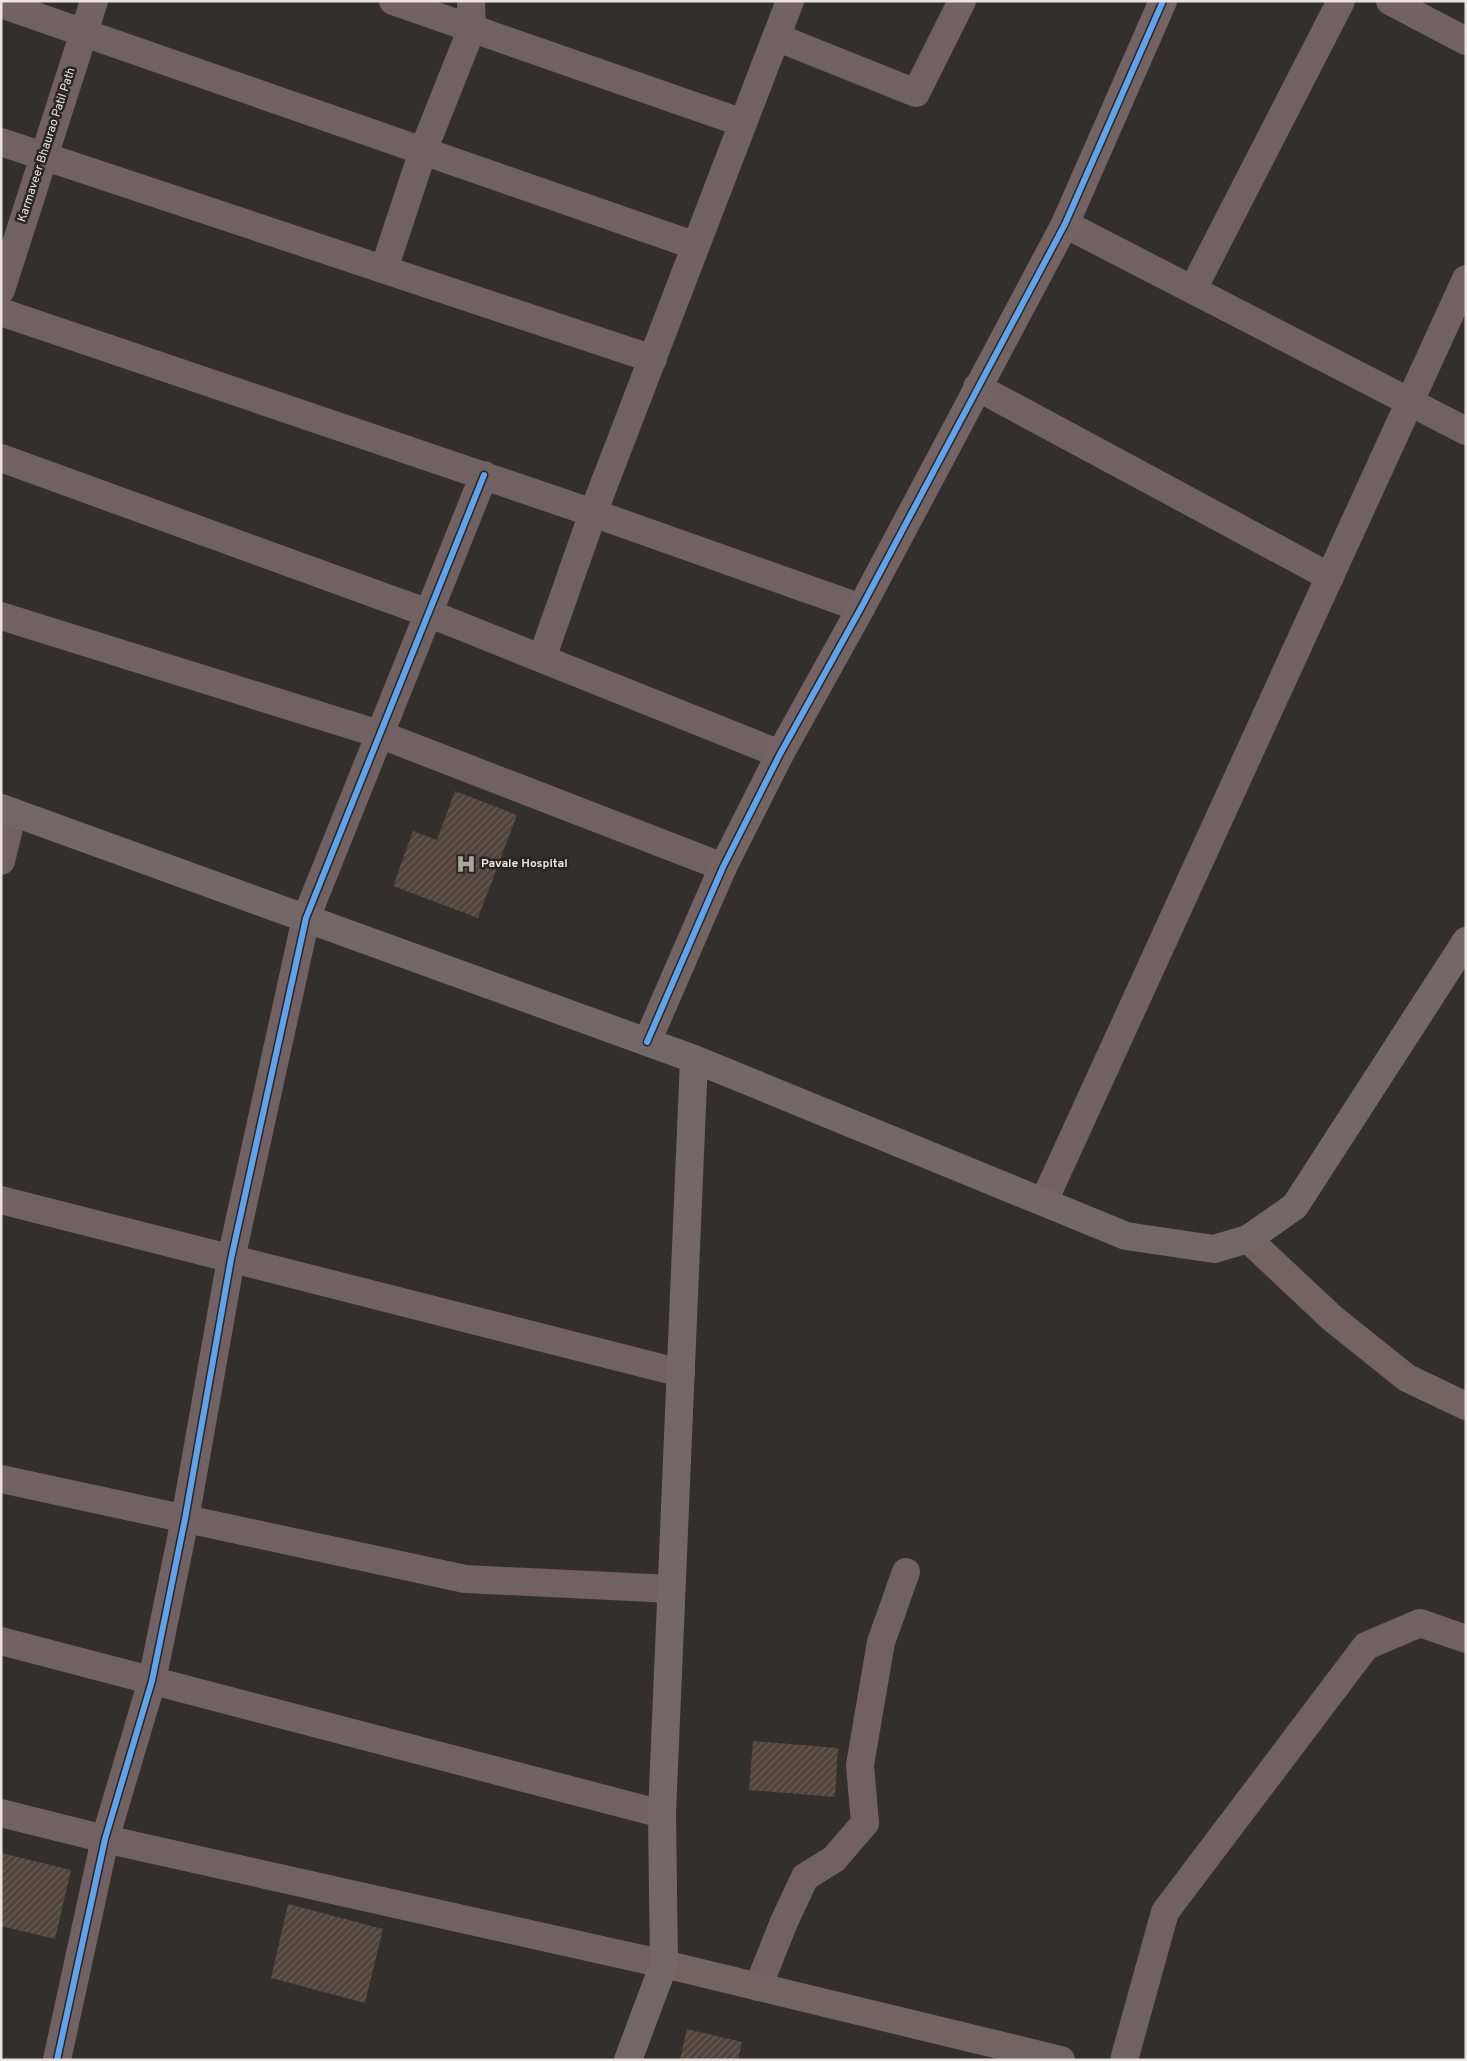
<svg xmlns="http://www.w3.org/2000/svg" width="1467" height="2061" font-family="Overpass,sans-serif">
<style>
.building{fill:url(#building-hatch)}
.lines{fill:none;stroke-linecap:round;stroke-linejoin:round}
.street{stroke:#726162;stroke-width:28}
.secondary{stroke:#746363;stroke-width:28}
.highway{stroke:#746767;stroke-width:28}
.cycleway-casing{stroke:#2b2521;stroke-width:9}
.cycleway{stroke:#60a3ed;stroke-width:6}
.labels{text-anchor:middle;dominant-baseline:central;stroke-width:5;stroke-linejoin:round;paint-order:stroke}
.street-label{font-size:12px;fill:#e9e4e2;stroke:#2b2521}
.poi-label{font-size:12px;font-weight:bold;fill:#e9e4e2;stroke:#2b2521;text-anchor:start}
</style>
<defs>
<pattern id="building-hatch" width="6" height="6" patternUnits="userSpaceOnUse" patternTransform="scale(1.25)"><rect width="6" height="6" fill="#50443c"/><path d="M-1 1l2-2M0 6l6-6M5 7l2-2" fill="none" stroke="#695f58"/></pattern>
</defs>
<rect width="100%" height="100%" fill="#332f2d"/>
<!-- building -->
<path class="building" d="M455 791 517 815 478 918 393 886 413 831 437 840Z
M753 1741 838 1748 835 1797 749 1790Z
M1 1853 71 1870 55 1939 1 1926Z
M288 1904 383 1929 365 2003 271 1978Z
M687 2029 742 2042 738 2060H680Z"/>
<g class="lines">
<!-- street -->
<path class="street" d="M393 1 743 123
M1390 1 1466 41
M1 4 696 246
M776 37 916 93 962 1
M1 142 653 359
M1065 224 1466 431
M384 269 423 151 472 28 471 1
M1193 289 1341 1
M1 290 94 1
M1 312 593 513 861 608
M977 387 1330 577
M1 458 428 613 780 754
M1 616 379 734 723 867
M542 658 593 513 790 1
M1 861 13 812
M1 1200 681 1373
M1044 1201 1466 279
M1 1479 465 1579 671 1589
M1 1641 662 1814
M1 1813 105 1839 664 1964
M758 1987 784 1922 805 1877 834 1859 865 1823 860 1765 881 1642 906 1572
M57 2060 105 1839 152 1681 185 1519 231 1259 306 918 484 475
M1124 2060 1165 1912 1366 1646 1420 1623 1466 1639"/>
<!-- secondary -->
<path class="secondary" d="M647 1042 723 867 780 754 861 608 1065 224 1163 1
M1248 1239 1332 1318 1407 1378 1466 1406
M664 1964 1061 2060"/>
<!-- highway -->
<path class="highway" d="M1 808 694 1059 1126 1236 1214 1249 1248 1239 1295 1206 1466 941
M628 2060 664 1964 662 1814 694 1059"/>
<defs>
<path id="cycleway" d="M647 1042 723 867 780 754 861 608 1065 224 1163 1
M57 2060 105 1839 152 1681 185 1519 231 1259 306 918 484 475"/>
</defs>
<!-- cycleway casing -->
<use href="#cycleway" class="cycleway-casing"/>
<!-- cycleway -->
<use href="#cycleway" class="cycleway"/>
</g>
<!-- icons -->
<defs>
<symbol id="hospital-bare" viewBox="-9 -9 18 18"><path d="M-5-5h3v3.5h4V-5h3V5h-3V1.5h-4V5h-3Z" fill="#a9a5a3" stroke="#2b2521" stroke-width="2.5" paint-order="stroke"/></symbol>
</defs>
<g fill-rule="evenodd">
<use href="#hospital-bare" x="452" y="850" width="28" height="28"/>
</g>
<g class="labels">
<!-- street labels -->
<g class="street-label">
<text transform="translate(47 145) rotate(-72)">Karmaveer Bhaurao Patil Path</text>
</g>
<!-- poi labels -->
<g class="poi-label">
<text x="481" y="864">Pavale Hospital</text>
</g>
</g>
<!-- border -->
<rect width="1467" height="2061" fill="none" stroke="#e9e4e2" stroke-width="5"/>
</svg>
